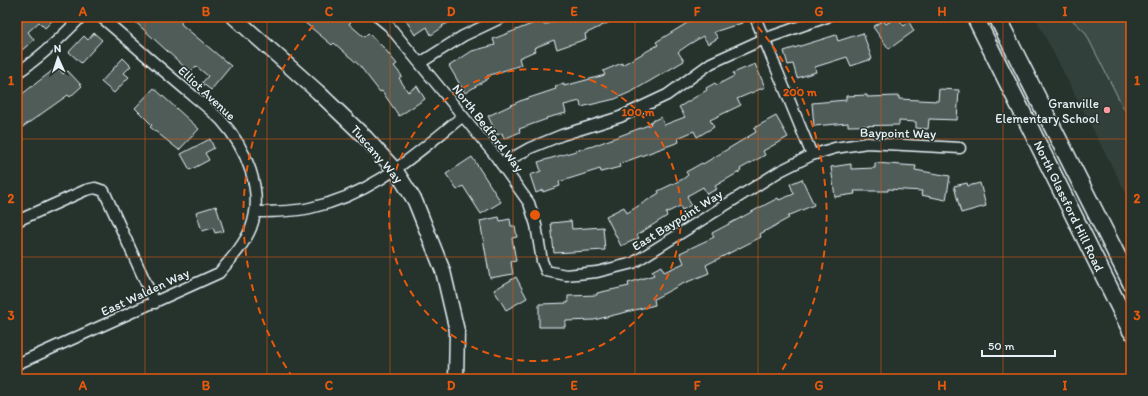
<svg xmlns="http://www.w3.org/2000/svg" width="1148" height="396" font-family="Itim,sans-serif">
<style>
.built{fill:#333f3a}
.green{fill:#3e4b47;stroke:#939ea0}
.building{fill:#505c59;stroke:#e8f1f8}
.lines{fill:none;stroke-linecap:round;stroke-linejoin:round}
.street-casing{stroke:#e8f1f8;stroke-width:13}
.secondary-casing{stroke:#e8f1f8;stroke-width:17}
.primary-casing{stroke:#e8f1f8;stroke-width:19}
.street{stroke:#26332d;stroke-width:10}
.secondary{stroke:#26332d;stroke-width:14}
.primary{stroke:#26332d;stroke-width:16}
.grid{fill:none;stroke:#e8590c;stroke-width:1;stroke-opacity:0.55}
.ring{fill:none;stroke:#e8590c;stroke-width:2;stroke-dasharray:7 5}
.poi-dot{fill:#ff9aa2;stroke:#26332d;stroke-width:1.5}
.labels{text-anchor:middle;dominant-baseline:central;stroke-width:3;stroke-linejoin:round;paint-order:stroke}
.street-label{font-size:13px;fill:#e8f1f8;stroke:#26332d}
.poi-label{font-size:13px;fill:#e8f1f8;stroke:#26332d;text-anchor:end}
.centre{fill:#e8590c;stroke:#26332d;stroke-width:2}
.ring-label{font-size:12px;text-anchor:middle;font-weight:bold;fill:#e8590c;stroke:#26332d;stroke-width:3;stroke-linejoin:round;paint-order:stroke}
.neatline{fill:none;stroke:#e8590c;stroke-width:1.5}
.grid-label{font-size:13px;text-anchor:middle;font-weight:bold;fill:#e8590c}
</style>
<rect width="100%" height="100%" fill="#26332d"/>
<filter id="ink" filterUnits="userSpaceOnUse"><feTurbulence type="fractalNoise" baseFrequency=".025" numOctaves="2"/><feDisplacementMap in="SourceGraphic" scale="8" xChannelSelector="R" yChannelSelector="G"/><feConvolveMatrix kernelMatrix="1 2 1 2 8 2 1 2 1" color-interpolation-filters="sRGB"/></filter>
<g filter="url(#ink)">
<!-- built -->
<path class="built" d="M1035 17H1131V203Z"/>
<!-- green -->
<path class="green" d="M1069 17H1131V119L1123 107 1085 32Z"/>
<!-- building -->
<path class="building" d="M17 17H56L45 28 39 22 28 32 34 40 22 50 17 43Z
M130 17H177L182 22 181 24 231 66 211 90 202 83 208 76 196 66 190 72Z
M298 17H355L349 24 364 37 368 33 384 48 397 64 394 66 402 76 399 78 408 92 417 86 425 99 399 116 382 91 380 92 359 65 334 43 332 45Z
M404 17H460L442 26 443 27 431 35 427 27 415 35Z
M560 17H620L585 34 586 39 557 49 554 40 534 48 535 51 519 58 521 65 487 76 489 78 465 93 449 66 472 51 495 45 493 39 542 20 544 25 561 19Z
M697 17H740L742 23 714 32 718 38 708 44 703 36 688 45 678 52 684 61 633 91 615 99 581 107 580 101 564 105 566 113 546 118 547 119 519 129 520 132 504 139 502 133 497 135 488 116 520 101 556 89 555 86 564 84V86L605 75 603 71 622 63V65L658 45 656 42Z
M897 17 904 26 909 22 914 31 889 49 873 27 883 20 886 24Z
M94 33 102 40 81 63 69 52 84 36 88 40Z
M863 33 872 59 851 66 847 57 815 67 816 72 797 78 793 64 788 65 784 51 836 35 838 41Z
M123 58 131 66 124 73 129 77 114 93 101 82Z
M755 64 765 87 737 99 741 105 710 120 714 127 697 137 694 131 678 138 679 142 619 164 620 167 601 172 600 169 559 182 560 186 543 192V190L536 193 530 175 541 171 538 162 593 146 651 124 650 122 661 117 664 125 685 117 679 107 707 90 706 88 715 83 717 85 734 76 733 73Z
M57 67 63 74 68 71 82 86 70 97 68 95 17 131V98Z
M154 88 199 129 179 150 150 127 152 125 135 108Z
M939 89 959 90 957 120 929 119 928 129 916 128V122L899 121V125L848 126V123L814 126 812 103 846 100V96L867 95V97L899 96V99L938 101Z
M776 116 788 137 763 151 765 155 740 169 741 171 715 186 717 189 707 194 703 187 687 196 691 205 682 210 680 206 666 213 667 216 637 235 639 238 621 246 606 216 624 207 627 213 659 193 658 191 683 179 688 175 686 172 702 163 703 164 756 132 754 128Z
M210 139 214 148 205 153 209 160 190 170 181 154Z
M472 157 501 202 481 214 463 186 457 190 446 174Z
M875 163 916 166 915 170 950 176 946 200 921 195 922 191 888 189V191H854L855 194 835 197 831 167 851 164V169L875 168Z
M802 179 814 205 788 216 789 218 760 234 761 237 706 265 709 273 680 285 654 299 655 305 594 320 565 321V327H539V304L568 303V296L597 295V293L629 286 628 283 654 275 652 271 661 266 664 272 684 263 680 253 714 237 712 233 778 198 779 200 794 194 790 184Z
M967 183 968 186 980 183 986 206 961 213 954 186Z
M216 206 224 231 215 233 213 228 202 231 196 212Z
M499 217 500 221 510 219 511 226H515L517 237 512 238 516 261 511 262 513 274 490 278 480 221Z
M571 221 572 229 603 227 605 250 554 253 551 223Z
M516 277 527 298 506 310 494 290Z"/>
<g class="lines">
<defs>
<path id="street" d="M378 17 389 26 494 154 529 203 536 225 542 261 546 271 566 275 597 272 633 263 780 171 812 155 835 148 867 143 960 148
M755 17 812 155
M420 63 463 36 503 17
M17 73C41 57 61 38 81 17
M501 164 530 148 562 135 620 117 667 95 711 63 764 39 827 17
M255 212C273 212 292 212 310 208 374 194 413 156 463 116
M17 221 86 190 95 188 104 191 155 303
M17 364 219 273C231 259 244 245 251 228 265 191 246 148 221 120 208 107 193 96 179 84 153 62 127 39 101 17
M17 378V379"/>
<path id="secondary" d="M234 17 318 92 366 138 396 171 415 201 443 271 457 331 456 379"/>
<path id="primary" d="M975 17 1131 331
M997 17 1131 283"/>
</defs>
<!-- street casing -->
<use href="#street" class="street-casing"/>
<!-- secondary casing -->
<use href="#secondary" class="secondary-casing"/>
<!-- primary casing -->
<use href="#primary" class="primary-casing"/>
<!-- street -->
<use href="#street" class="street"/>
<!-- secondary -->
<use href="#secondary" class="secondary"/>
<!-- primary -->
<use href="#primary" class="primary"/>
</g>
</g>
<!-- grid -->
<path class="grid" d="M145 17V379M267 17V379M390 17V379M513 17V379M635 17V379M758 17V379M881 17V379M1003 17V379M17 139H1131M17 257H1131"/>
<!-- distance rings -->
<g class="ring">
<circle cx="535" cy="215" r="146"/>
<path d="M293 378A292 292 0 0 1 320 18M750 18A292 292 0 0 1 777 378"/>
</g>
<!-- markers -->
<circle class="poi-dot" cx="1107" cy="110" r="4"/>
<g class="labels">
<!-- street labels -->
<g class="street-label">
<text transform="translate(207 93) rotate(43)">Elliot Avenue</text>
<text transform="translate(488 128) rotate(52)">North Bedford Way</text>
<text transform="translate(898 133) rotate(1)">Baypoint Way</text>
<text transform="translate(377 154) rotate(49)">Tuscany Way</text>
<text transform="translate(1069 206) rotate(64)">North Glassford Hill Road</text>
<text transform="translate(677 220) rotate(-32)">East Baypoint Way</text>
<text transform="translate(145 292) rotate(-25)">East Walden Way</text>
</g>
<!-- poi labels -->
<g class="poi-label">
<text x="1099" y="103">Granville<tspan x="1099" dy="15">Elementary School</tspan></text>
</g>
</g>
<circle cx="535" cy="215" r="6" class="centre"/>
<g class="ring-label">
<text x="800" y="96">200 m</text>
<text x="638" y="116">100 m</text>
</g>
<!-- margin -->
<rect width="1148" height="396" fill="none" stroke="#26332d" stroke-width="44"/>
<!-- north arrow -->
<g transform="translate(58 58) rotate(357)" stroke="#26332d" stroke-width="3" paint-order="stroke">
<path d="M0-3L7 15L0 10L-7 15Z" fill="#e8f1f8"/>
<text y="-6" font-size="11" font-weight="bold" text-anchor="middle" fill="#e8f1f8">N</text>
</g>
<!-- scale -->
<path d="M982 350v6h73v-6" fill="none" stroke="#e8f1f8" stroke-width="2"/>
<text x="988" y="350" font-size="12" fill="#e8f1f8" stroke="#26332d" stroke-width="3" paint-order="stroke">50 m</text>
<rect x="22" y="22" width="1104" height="352" class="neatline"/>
<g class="grid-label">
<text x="83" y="16">A</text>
<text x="206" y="16">B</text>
<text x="329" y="16">C</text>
<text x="451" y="16">D</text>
<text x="574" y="16">E</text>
<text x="697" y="16">F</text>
<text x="819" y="16">G</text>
<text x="942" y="16">H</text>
<text x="1065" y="16">I</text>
<text x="11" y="85">1</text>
<text x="1137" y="85">1</text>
<text x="11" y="203">2</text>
<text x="1137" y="203">2</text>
<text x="11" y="320">3</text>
<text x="1137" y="320">3</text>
<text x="83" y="390">A</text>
<text x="206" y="390">B</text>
<text x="329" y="390">C</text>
<text x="451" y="390">D</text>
<text x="574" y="390">E</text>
<text x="697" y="390">F</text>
<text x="819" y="390">G</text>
<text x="942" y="390">H</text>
<text x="1065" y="390">I</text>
</g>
</svg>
